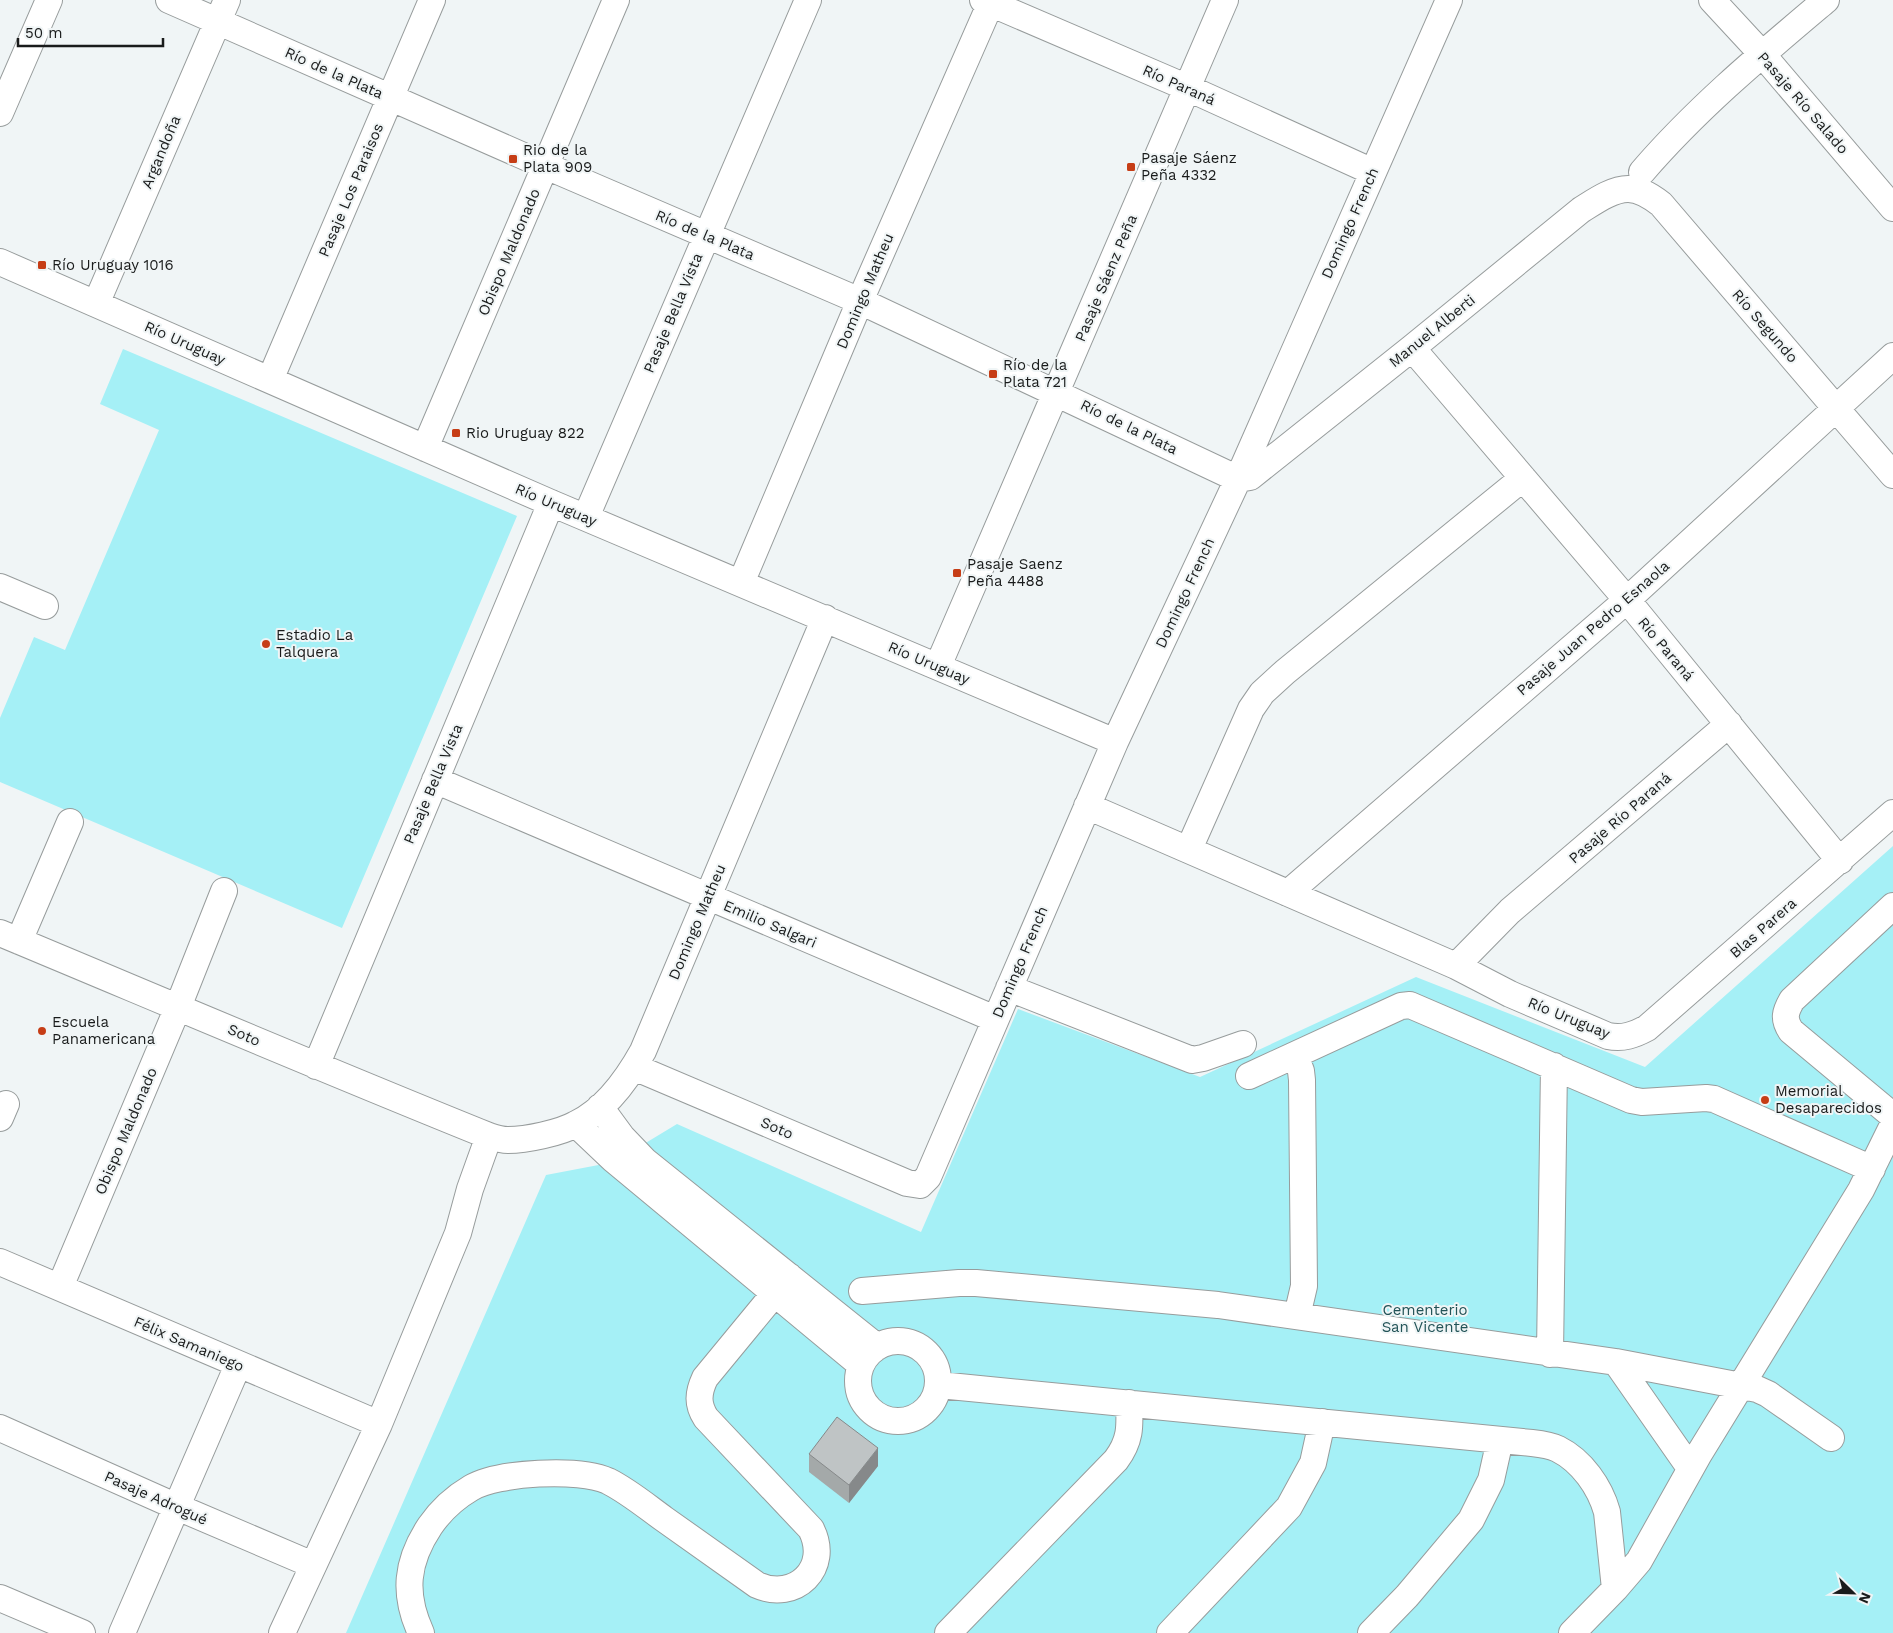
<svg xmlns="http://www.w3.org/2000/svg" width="1893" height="1633" font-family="'Work Sans',sans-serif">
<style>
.green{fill:#a5f0f6}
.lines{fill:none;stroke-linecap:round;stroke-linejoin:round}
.minor-casing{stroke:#979c9c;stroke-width:28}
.minor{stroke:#fff;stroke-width:26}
.wall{fill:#a4a9a9}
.shaded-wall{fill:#86898a}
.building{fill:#bfc4c5;stroke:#86898a}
.poi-dot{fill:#c63d16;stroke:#f0f5f6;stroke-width:2}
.labels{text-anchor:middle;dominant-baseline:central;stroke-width:4;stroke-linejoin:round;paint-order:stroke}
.street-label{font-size:15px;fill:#191b1b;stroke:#f0f5f6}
.poi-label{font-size:15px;fill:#191b1b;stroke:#f0f5f6;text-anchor:start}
.park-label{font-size:15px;fill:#225357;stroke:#f0f5f6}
</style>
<rect width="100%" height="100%" fill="#f0f5f6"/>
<!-- green -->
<path class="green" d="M123 349 517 516 342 928 0 782V718L34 637 65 650 159 430 100 404Z
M1893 846V1633H346L546 1175 609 1163 634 1150 677 1124 921 1232 1018 1009 1200 1077 1416 977 1645 1067Z"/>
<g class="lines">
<defs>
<path id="minor" d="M169 0 546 166 860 301 1238 479 1250 477 1412 348 1581 210C1594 202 1612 189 1628 189 1640 189 1652 197 1661 204L1893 475
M983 0 1188 88 1373 172
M1712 0 1762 54 1893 208
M0 113 49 0
M1642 172C1697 108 1762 54 1826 0
M0 262 551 503 1115 742
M96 304 227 0
M1412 348 1627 600 1840 861
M270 380 432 0
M425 448 616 0
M586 517 808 0
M741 583 860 301 992 0
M0 587 45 606
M938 666 1225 0
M435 780 995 1019
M1087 806 1456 966 1510 994 1608 1036C1623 1039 1634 1035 1647 1028L1893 813
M1189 849 1251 709 1262 693 1285 672 1523 478
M1288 893 1627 600 1893 356
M1893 906 1792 1000C1785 1012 1783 1019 1791 1031L1893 1116
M0 933C163 1001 325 1070 489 1136 495 1138 502 1140 508 1140 526 1140 560 1133 576 1124 605 1110 628 1078 643 1051L825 618
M19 941 70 822
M1456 966 1510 911 1729 724
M1009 988 1192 1060 1203 1058 1243 1044
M1295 1055 1301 1071 1302 1080 1304 1286 1297 1316
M316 1066 551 503
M634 1067 907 1183 920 1185 928 1177 1115 742 1238 479 1449 0
M1249 1076 1401 1006 1410 1005 1631 1100 1642 1102 1706 1098 1714 1099 1872 1169
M600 1107 622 1137 645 1161 877 1347
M0 1118 6 1104
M576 1124 614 1160 861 1365
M0 1262 379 1424
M60 1287 178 1007 224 891
M862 1291 959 1283H976L1218 1305 1616 1362 1690 1468
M858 1381a40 40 0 1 1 80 0a40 40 0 1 1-80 0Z
M1550 1354 1554 1066
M1616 1362 1757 1389 1768 1394 1831 1438
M939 1385 1532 1443C1541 1444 1550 1445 1558 1449 1582 1461 1600 1487 1607 1512L1615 1589 1572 1633
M0 1428 175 1506 313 1565
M1615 1589 1639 1561 1699 1454 1861 1190 1893 1125
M0 1598 82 1633
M122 1633 238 1365
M282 1633 379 1424 458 1233 470 1189 489 1136
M421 1633C403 1594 406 1562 430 1526 441 1510 454 1498 471 1488 498 1472 579 1468 608 1481 628 1491 646 1506 664 1519 695 1541 726 1563 757 1585 795 1602 831 1568 811 1529L706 1418C697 1404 698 1393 705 1378L789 1276
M948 1633 1116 1460C1131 1440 1130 1426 1129 1403
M1170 1633 1289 1507 1313 1463 1322 1422
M1371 1633 1407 1596 1471 1520 1491 1480 1500 1440"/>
</defs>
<!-- minor casing -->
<use href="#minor" class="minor-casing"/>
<!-- minor -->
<use href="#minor" class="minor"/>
</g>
<!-- wall -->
<path class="wall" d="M809 1454 878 1466 849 1503 809 1472Z"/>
<!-- shaded-wall -->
<path class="shaded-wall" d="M878 1448V1466L849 1503V1485Z"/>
<!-- building -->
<path class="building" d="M837 1417 878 1448 849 1485 809 1454Z"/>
<!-- markers -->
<g class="poi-dot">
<rect x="508" y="154" width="10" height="10" rx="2.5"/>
<rect x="1126" y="162" width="10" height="10" rx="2.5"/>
<rect x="37" y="260" width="10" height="10" rx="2.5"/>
<rect x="988" y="369" width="10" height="10" rx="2.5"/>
<rect x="451" y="428" width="10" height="10" rx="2.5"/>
<rect x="952" y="568" width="10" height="10" rx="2.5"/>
<circle cx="266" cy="644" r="5"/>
<circle cx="42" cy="1031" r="5"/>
<circle cx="1765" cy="1100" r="5"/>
</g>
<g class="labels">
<!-- street labels -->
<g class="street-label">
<text transform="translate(334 73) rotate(24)">Río de la Plata</text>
<text transform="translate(1179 85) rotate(24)">Río Paraná</text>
<text transform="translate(1803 103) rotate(49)">Pasaje Río Salado</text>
<text transform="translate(161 152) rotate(-67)">Argandoña</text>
<text transform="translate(351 190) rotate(-67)">Pasaje Los Paraisos</text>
<text transform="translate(1350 223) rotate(-66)">Domingo French</text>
<text transform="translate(705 235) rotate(23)">Río de la Plata</text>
<text transform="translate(509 252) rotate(-67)">Obispo Maldonado</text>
<text transform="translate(1106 278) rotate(-67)">Pasaje Sáenz Peña</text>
<text transform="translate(865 291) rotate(-67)">Domingo Matheu</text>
<text transform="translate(673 313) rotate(-67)">Pasaje Bella Vista</text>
<text transform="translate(1765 326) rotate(49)">Río Segundo</text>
<text transform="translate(1432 331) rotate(-39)">Manuel Alberti</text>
<text transform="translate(185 343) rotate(24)">Río Uruguay</text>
<text transform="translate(1129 427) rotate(26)">Río de la Plata</text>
<text transform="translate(556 505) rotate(23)">Río Uruguay</text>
<text transform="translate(1185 593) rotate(-65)">Domingo French</text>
<text transform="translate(1593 628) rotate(-41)">Pasaje Juan Pedro Esnaola</text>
<text transform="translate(1666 649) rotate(50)">Río Paraná</text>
<text transform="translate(929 663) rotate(23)">Río Uruguay</text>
<text transform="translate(433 784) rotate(-67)">Pasaje Bella Vista</text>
<text transform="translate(1620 818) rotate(-41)">Pasaje Río Paraná</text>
<text transform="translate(697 922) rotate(-67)">Domingo Matheu</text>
<text transform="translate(770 924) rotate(23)">Emilio Salgari</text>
<text transform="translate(1763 928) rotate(-41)">Blas Parera</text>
<text transform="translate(1020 962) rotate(-67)">Domingo French</text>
<text transform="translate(1569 1018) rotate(22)">Río Uruguay</text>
<text transform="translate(244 1035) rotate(24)">Soto</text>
<text transform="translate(777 1128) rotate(23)">Soto</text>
<text transform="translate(126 1131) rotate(-67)">Obispo Maldonado</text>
<text transform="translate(189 1344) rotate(23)">Félix Samaniego</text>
<text transform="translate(156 1498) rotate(24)">Pasaje Adrogué</text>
</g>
<!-- poi labels -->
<g class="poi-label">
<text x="523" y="150">Rio de la<tspan x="523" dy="17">Plata 909</tspan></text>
<text x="1141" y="158">Pasaje Sáenz<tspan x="1141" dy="17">Peña 4332</tspan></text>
<text x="52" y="265">Río Uruguay 1016</text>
<text x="1003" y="365">Río de la<tspan x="1003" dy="17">Plata 721</tspan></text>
<text x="466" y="433">Rio Uruguay 822</text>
<text x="967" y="564">Pasaje Saenz<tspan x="967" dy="17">Peña 4488</tspan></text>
<text x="276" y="635">Estadio La<tspan x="276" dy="17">Talquera</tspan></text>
<text x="52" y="1022">Escuela<tspan x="52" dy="17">Panamericana</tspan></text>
<text x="1775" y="1091">Memorial<tspan x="1775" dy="17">Desaparecidos</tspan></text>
</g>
<!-- park labels -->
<g class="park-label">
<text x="1425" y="1310">Cementerio<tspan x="1425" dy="17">San Vicente</tspan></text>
</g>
</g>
<!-- north arrow -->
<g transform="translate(1853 1593) rotate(113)" stroke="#f0f5f6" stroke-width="4" paint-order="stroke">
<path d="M0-4L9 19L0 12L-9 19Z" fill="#191b1b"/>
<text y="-8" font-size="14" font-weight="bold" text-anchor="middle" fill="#191b1b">N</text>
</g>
<!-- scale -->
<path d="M18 38v8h145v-8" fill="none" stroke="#191b1b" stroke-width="2.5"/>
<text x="25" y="38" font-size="15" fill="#191b1b" stroke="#f0f5f6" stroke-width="4" paint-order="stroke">50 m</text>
</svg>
